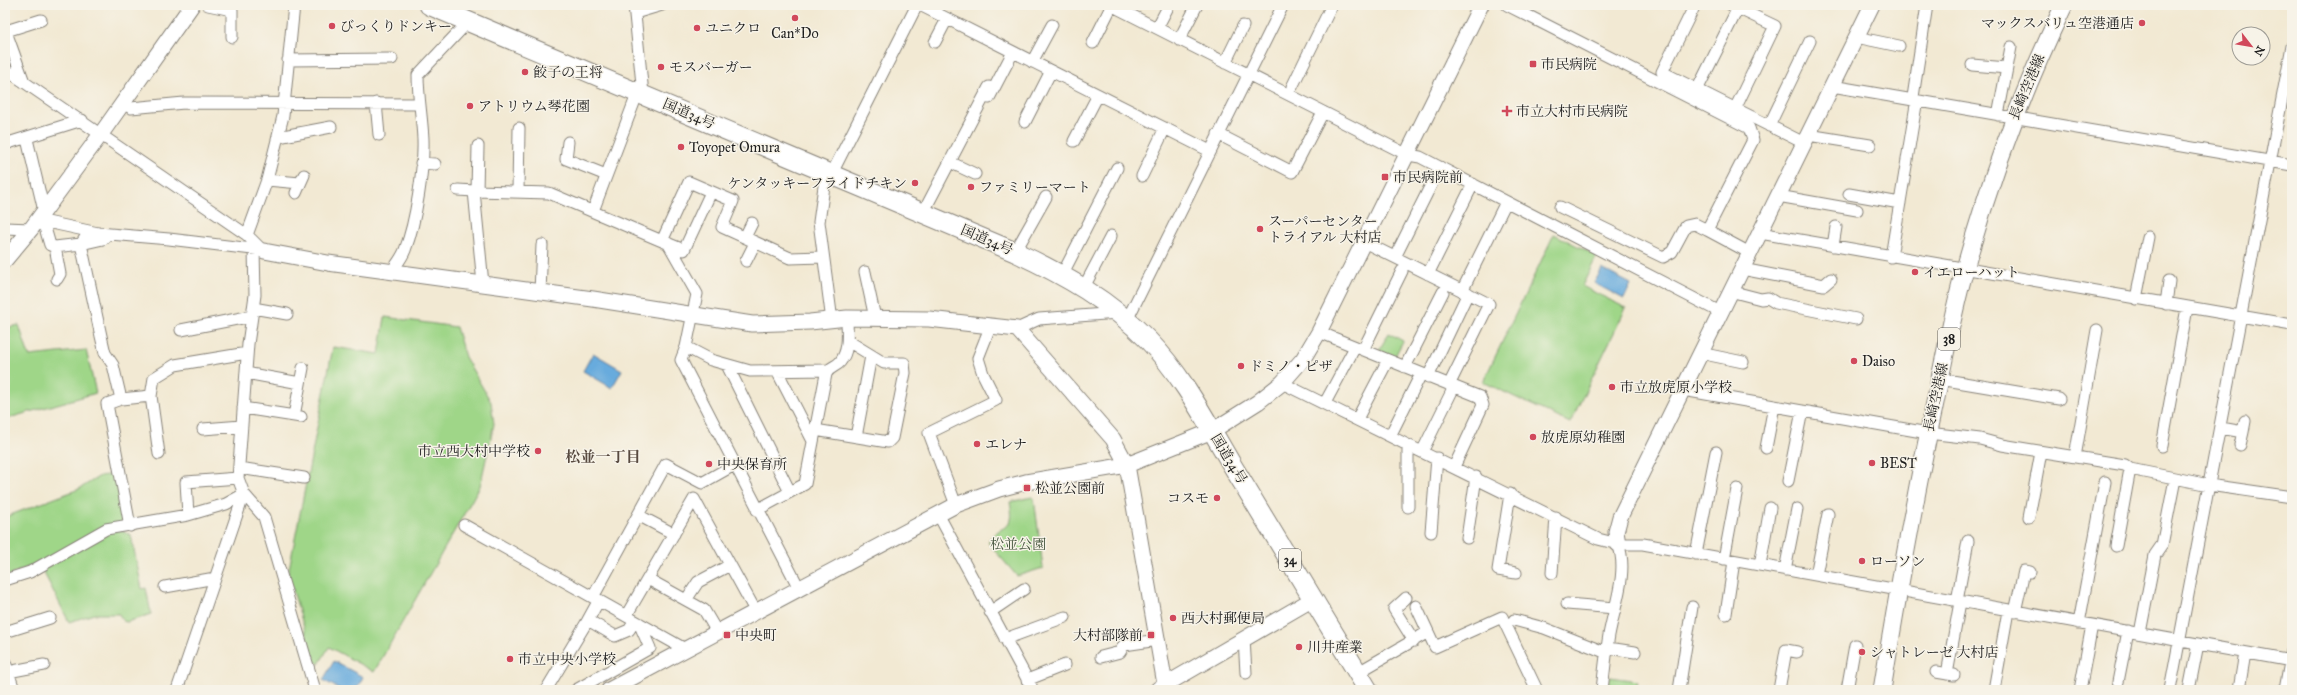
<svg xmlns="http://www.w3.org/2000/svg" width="2297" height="695" font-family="'IM FELL Great Primer','Noto Serif JP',serif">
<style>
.green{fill:#9fd688;stroke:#5e7952}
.water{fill:#68abdd;stroke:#42647c}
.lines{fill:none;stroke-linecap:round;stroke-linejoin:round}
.street-casing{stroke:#878278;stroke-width:13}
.secondary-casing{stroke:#878278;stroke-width:17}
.primary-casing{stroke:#878278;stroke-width:19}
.highway-casing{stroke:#878278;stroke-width:21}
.street{stroke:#fff;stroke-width:11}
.secondary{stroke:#fff;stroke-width:15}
.primary{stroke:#fff;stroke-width:17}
.highway{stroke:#fff;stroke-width:19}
.poi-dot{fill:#d1495b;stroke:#f7f3e8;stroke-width:1.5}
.labels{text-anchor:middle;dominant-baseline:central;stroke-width:3;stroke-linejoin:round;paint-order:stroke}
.shield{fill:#f7f3e8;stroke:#5e5c59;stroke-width:1}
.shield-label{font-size:13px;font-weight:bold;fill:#1c1c1c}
.poi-label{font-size:14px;fill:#1c1c1c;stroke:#f7f3e8;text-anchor:start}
.street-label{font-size:14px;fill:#1c1c1c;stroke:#f7f3e8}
.park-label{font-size:14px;fill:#43543c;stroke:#f7f3e8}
.neighbourhood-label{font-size:15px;font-weight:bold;fill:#584a40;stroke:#f7f3e8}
</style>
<rect width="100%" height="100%" fill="#f7f3e8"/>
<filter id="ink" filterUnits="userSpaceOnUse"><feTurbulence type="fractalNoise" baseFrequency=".025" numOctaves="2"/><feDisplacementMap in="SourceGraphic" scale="8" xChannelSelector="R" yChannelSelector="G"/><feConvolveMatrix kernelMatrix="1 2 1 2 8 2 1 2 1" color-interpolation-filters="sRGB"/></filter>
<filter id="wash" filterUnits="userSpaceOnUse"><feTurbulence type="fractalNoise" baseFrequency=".012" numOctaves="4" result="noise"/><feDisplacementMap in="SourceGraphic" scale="16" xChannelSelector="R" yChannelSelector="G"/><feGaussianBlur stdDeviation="0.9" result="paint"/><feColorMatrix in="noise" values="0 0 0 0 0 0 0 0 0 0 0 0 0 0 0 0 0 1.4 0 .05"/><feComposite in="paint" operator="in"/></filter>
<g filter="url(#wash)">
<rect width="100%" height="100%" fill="#f2e9d3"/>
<!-- green -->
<path class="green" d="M1554 234 1597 256 1582 286 1626 308 1570 423 1483 382Z
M385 317 456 327 465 357 491 402 494 424 480 486 374 672 329 647 319 664 314 661 288 574 333 347 379 354Z
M19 325 29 356 86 350 96 393 5 419V328Z
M1389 333 1403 341 1394 358 1379 350Z
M120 473 128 524 5 577V517L79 489 100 476Z
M1032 497 1034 498 1043 568 1017 576 989 544V540C1003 521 1016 534 1010 502Z
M121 530 131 535 142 589 146 588 151 614 127 622 123 621 119 614H94L69 622 42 569 108 531Z
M1610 677 1638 681 1636 690H1608Z"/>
<!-- water -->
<path class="water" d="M1602 269 1631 284 1624 299 1594 283Z
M593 353 622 370 612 388 583 371Z
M334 661 363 677 356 690H341L323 680Z"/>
</g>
<g filter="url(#ink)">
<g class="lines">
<defs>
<path id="street" d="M208 5 232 10V37
M634 5 643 94
M920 5 1210 151
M1111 5 1408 155 1420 157 1720 312
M1507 5 1749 128 1753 140 1707 230 1750 253
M1695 5 1662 72 1804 143
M1731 5 1775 26 1735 109
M635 13 662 5
M1157 28 1169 5
M5 29 24 82
M6 31 41 20
M1856 37 1899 46
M1179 40 1197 5
M935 42 947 19
M1093 43 1112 5
M288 60 392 59
M1032 62 1052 25
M1225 63 1243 26
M1972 65 2007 68
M5 69 247 235 263 251
M1832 86 2292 165
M1292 87 1332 5
M1697 90 1738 8
M989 98 1013 52
M122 103 131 108 184 103 419 104
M376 103 379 135
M1998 115 2011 47
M1025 122 1051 71
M1769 126 1810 41
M1218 134 1292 172 1323 112
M1808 135 1870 145
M278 137 331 127
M27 139 44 211
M1074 141 1098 95
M568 142 566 159 606 175
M5 144 82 120
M421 163 435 164
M956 165 975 174
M826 172 819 222 832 321
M831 175 917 5
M1142 176 1165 128
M267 180 300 183
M458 190 474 191
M477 191 478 146
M518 192 519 128
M711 192 684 250 662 241 689 182 733 201 722 227 790 258 822 257
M296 193 304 175
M1849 194 1900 203
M1778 196 1857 210
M1560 207 1663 257 1672 252 1686 226 1695 224 1707 230
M593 211 638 92
M923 213 989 87
M38 220 98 233 169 239 261 250
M43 221 50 245 55 247 81 244 85 238
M5 228 31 229
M1760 233 2292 325
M108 234 103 239 81 244 101 336 105 353 113 365 121 399 107 404 130 526
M247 235 267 180 283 116 294 5
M745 237 752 223
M1364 242 1489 304 1449 385
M668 243 697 294 686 347 681 360 799 588
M1833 246 1836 227
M55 247 60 274 57 279
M254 249 255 295 248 344 238 478 244 494 264 517 315 690
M1015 252 1046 197
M1395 257 1440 167
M1891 257 1916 105 1913 97 1927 5
M746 261 755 243
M1742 269 1824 285 1831 279
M392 271C396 265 402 258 405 250 416 222 424 169 423 139 422 117 418 97 418 75L468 22
M865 272 875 318
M1428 274 1473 184
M1062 275 1117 168
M483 284 474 191 549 193 662 241
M1084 287 1111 236
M1462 291 1506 202
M1730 291 1761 299 1768 298 1776 303 1856 319
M540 292 542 245
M2136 299 2148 237
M2166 304 2169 281
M253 308 287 314
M1127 320 1283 5
M1017 329 1039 319 1118 313
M181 330 252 316
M1319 332 1480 397 1483 405 1454 467
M686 347 711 360 750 371 827 370
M1363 350 1402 271
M1700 353 1743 362
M727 365 790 492
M1405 367 1443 292
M777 371 813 441
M246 373 300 383
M1428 377 1468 293
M1940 379 2059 399
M1282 383 1598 539 1618 544H1643L2292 661
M1683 390 1928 433 1980 439 2002 445 2125 465 2130 469 2209 485 2292 497
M151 396 159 454
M121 399 151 396 154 378 175 365 247 353
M1325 403 1355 347
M243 408 301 417
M294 416 303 368
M1357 419 1388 360
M2221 428 2243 432 2245 421
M203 429 242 426
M815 430 888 442 892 438 905 373 904 363H884L848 341
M1390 436 1421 374
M856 437 871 356
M2240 445 2243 432
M2162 446 2187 308
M1766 448 1774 406
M1422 452 1454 387
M2075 457 2097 330
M239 468 304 478
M1788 481 1802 411
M1510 494 1498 570 1516 573
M956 505 929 433 996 400 983 374 978 358 991 325
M1408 507V445
M757 510 805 484 826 374C829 367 836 367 840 362 850 350 847 332 847 318
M938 514 1033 690
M188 515 186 482 238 478
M638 515 674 534
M2029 517 2041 452
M464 525 685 649
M1431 532 1437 458
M1467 538 1476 477
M2116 546 2130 469
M1696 554 1716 452
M1724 559 1737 489
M1760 565 1770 508
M1785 570 1797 509
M1552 573 1556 517
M1816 575 1828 514
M648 579 704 610 717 632
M5 580 30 572 106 529 188 515 226 504 244 494
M165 587 215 578
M593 597 666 464 702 483 734 465
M1406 598 1394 609 1414 641
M599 600 588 620 615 636 629 630 635 621
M686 600 698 582 730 565
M1957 601 1968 541
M1567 604 1615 608
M1416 606 1435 647 1502 617 1537 690
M990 612 1024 589
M2015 612 2024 571 2030 572
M1726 614 1734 561
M626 616 694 499 756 612
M1514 620 1544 628 1607 653
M2079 623 2105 482
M5 632 50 618
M2140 633 2155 555 2162 545 2175 479
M1005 639 1065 617
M1244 639 1246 673
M1608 648 1635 652
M1101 657 1120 652 1124 645 1158 640
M5 662 14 690
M8 672 44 665
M1936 672 1954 675
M1357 673 1428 632
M1947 674 1960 602
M1027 680 1065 665
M2118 682 2128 631
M177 690 244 494
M546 690 588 620
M576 690 650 648 639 623
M1602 690C1604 672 1606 653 1609 635 1614 607 1629 571 1618 544
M1679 690 1692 607
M1779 690 1786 650 1797 652
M1847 690 1855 645
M1994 690 2008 611
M2080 690 2092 625
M2170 690 2292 46
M2189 690 2198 644
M2239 690 2245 653
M2285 690 2292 651"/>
<path id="secondary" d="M264 251 328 263 593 299 752 324 810 322 847 318 929 319 1017 329 1113 439 1127 465 1166 690
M5 260 31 229 101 134 192 5
M1618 544 1616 532 1620 517 1872 5
M1158 689 1313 599
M609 690 956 505 999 489 1026 482 1127 465 1212 431 1258 402 1282 383 1303 359 1319 332 1481 5"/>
<path id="primary" d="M1882 690C1898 592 1915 495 1936 398 1945 355 1953 311 1965 269 1990 178 2023 90 2064 5"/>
<path id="highway" d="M429 5 1015 252C1065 275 1110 301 1148 340 1186 379 1210 429 1238 475 1281 547 1325 618 1368 690"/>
</defs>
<!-- street casing -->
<use href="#street" class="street-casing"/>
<!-- secondary casing -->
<use href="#secondary" class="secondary-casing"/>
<!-- primary casing -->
<use href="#primary" class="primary-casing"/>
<!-- highway casing -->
<use href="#highway" class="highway-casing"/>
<!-- street -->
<use href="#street" class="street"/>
<!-- secondary -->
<use href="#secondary" class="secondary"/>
<!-- primary -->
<use href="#primary" class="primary"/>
<!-- highway -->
<use href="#highway" class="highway"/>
</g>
</g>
<!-- markers -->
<g class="poi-dot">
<circle cx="795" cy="18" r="4"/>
<circle cx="2142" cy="23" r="4"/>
<circle cx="332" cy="26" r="4"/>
<circle cx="697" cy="28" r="4"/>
<rect x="1529" y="60" width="8" height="8" rx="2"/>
<circle cx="661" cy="67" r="4"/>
<circle cx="525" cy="72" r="4"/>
<circle cx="470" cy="106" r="4"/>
<path d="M1505 105h4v4h4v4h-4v4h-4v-4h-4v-4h4z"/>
<circle cx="681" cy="147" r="4"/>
<rect x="1381" y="173" width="8" height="8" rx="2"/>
<circle cx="915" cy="183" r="4"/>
<circle cx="971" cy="187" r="4"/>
<circle cx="1260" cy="229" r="4"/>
<circle cx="1915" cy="272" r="4"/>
<circle cx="1854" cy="361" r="4"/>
<circle cx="1241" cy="366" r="4"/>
<circle cx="1612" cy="387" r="4"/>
<circle cx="1533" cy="437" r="4"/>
<circle cx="977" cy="444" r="4"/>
<circle cx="538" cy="451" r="4"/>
<circle cx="1872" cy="463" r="4"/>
<circle cx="709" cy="464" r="4"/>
<rect x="1023" y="484" width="8" height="8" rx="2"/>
<circle cx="1217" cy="498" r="4"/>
<circle cx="1862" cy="561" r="4"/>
<circle cx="1173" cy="618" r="4"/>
<rect x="723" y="631" width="8" height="8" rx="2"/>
<rect x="1147" y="631" width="8" height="8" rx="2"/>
<circle cx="1299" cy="647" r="4"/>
<circle cx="1862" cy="652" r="4"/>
<circle cx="510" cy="659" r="4"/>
</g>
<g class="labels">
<!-- shield labels -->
<g class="shield">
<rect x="1938" y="328" width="22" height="22" rx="3"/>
<rect x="1279" y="549" width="22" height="22" rx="3"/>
</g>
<g class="shield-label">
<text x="1949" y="339">38</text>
<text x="1290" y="560">34</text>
</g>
<!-- poi labels -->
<g class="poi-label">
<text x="2134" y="23" text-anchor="end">マックスバリュ空港通店</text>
<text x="340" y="26">びっくりドンキー</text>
<text x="705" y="28">ユニクロ</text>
<text x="795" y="33" text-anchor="middle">Can*Do</text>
<text x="1541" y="64">市民病院</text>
<text x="669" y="67">モスバーガー</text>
<text x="533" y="72">餃子の王将</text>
<text x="478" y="106">アトリウム琴花園</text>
<text x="1516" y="111">市立大村市民病院</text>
<text x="689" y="147">Toyopet Omura</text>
<text x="1393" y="177">市民病院前</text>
<text x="907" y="183" text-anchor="end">ケンタッキーフライドチキン</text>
<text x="979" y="187">ファミリーマート</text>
<text x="1268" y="221">スーパーセンター<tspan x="1268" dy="16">トライアル 大村店</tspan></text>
<text x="1923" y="272">イエローハット</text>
<text x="1862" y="361">Daiso</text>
<text x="1249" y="366">ドミノ・ピザ</text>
<text x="1620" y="387">市立放虎原小学校</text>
<text x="1541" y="437">放虎原幼稚園</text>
<text x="985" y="444">エレナ</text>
<text x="530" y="451" text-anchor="end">市立西大村中学校</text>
<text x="1880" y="463">BEST</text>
<text x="717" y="464">中央保育所</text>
<text x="1035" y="488">松並公園前</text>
<text x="1209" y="498" text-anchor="end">コスモ</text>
<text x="1870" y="561">ローソン</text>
<text x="1181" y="618">西大村郵便局</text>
<text x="735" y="635">中央町</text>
<text x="1143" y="635" text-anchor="end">大村部隊前</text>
<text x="1307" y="647">川井産業</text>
<text x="1870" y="652">シャトレーゼ 大村店</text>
<text x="518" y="659">市立中央小学校</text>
</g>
<!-- street labels -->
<g class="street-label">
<text transform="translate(2027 87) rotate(-67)">長崎空港線</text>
<text transform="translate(689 114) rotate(23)">国道34号</text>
<text transform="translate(987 240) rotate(23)">国道34号</text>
<text transform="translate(1936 397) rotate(-78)">長崎空港線</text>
<text transform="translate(1229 459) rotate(59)">国道34号</text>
</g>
<!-- park labels -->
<g class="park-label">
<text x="1018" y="544">松並公園</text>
</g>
<!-- neighbourhood labels -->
<g class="neighbourhood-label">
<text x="603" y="457">松並一丁目</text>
</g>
</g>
<!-- margin -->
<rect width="2297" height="695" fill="none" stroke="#f7f3e8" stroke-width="20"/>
<!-- north arrow -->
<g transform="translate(2251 46) rotate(121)"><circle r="19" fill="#f7f3e8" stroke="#9f9d96"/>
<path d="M0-3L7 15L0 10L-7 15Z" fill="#d1495b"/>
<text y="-6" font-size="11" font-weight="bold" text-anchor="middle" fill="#1c1c1c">N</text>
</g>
</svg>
